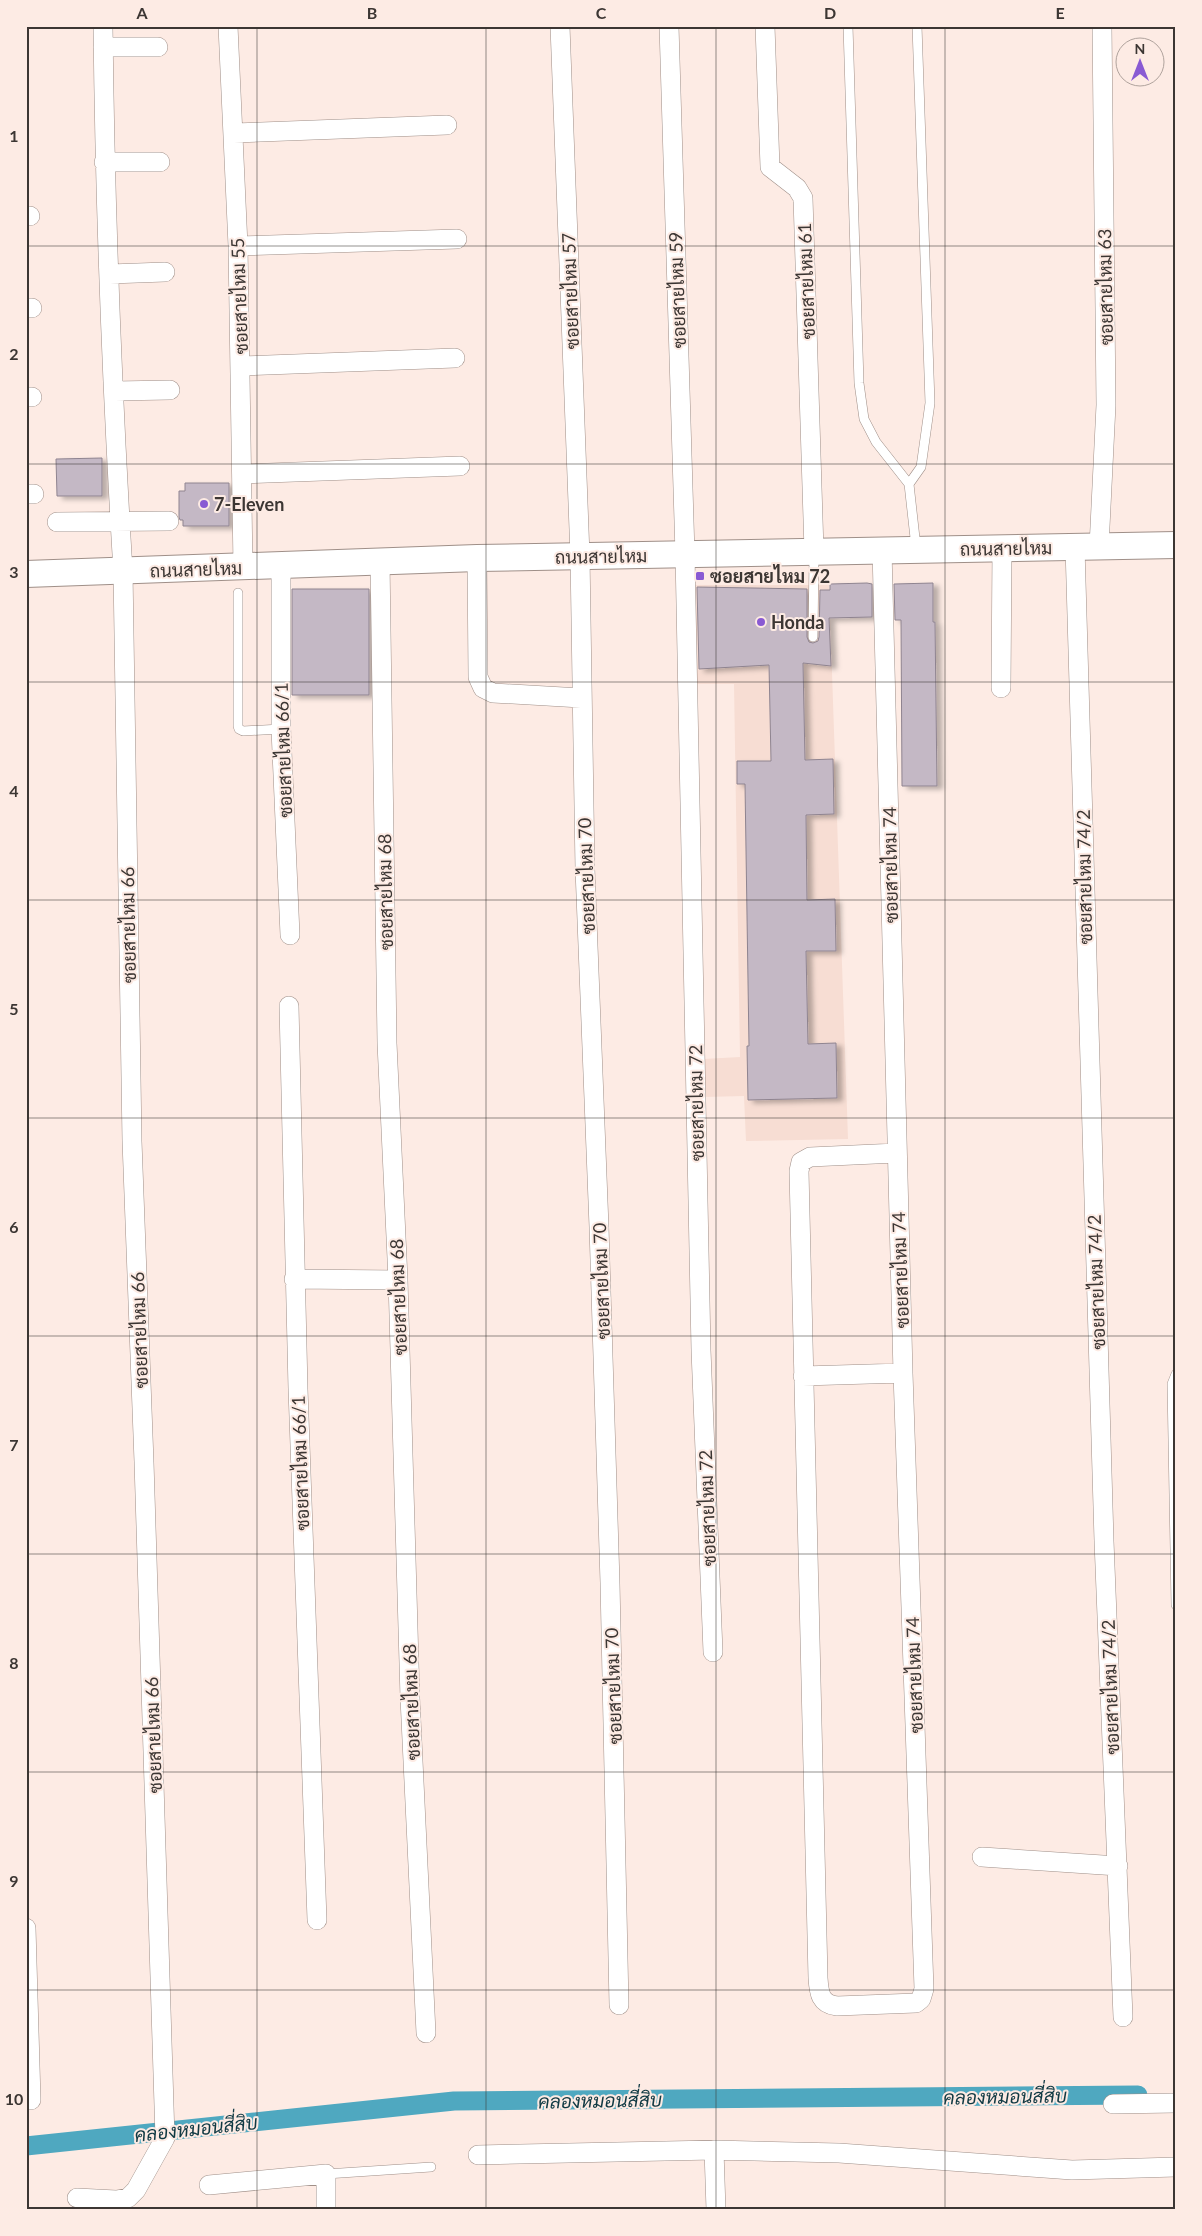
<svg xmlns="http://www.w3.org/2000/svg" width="1202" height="2236" font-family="Lato,Sarabun,sans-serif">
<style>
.built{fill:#f7ddd3}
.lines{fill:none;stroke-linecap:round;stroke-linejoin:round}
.canal{stroke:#4fa8c0;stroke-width:19}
.building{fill:#c4b8c5;stroke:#8f8490;filter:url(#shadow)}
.service-casing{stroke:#9f8f88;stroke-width:10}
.minor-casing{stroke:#9f8f88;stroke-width:20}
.secondary-casing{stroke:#9f8f88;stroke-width:28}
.service{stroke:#fff;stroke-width:9}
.minor{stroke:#fff;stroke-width:19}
.secondary{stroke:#fff;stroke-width:26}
.grid{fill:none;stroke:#3c3633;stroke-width:1;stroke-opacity:0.55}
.poi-dot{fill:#895ad3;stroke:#fdebe4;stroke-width:2}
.labels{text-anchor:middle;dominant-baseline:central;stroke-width:4;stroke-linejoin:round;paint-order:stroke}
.street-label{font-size:18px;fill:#3c3633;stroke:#fdebe4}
.poi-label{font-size:18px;font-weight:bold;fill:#3c3633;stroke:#fdebe4;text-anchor:start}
.water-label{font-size:19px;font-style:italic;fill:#0f3943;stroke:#fdebe4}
.neatline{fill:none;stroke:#3c3633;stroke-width:2}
.grid-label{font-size:16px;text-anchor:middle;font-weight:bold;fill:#3c3633}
</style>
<defs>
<filter id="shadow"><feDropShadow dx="5.5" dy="3" stdDeviation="2.5" flood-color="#0004"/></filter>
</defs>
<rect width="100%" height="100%" fill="#fdebe4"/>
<!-- built -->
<path class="built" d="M690 585H829L848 1139 746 1141 744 1096 704 1097 703 1059 740 1057 734 684H694Z"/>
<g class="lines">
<!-- canal -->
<path class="canal" d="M26 2146 454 2101 1138 2095"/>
</g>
<!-- building -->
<path class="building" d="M102 458V496H57L56 459Z
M185 483H229V526H183V520H180L179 517V491H185Z
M867 583 872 584V617L829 618 831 666 803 663 805 760 833 759 834 814 806 815 807 900 835 899 836 951H806L808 1044 836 1043 837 1098 748 1100 747 1046H749L745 784H737V761H771L769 665 699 669 697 587 807 589V637L809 642 813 643 818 641 819 637 820 590H830V584Z
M933 583V622H935L937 786H902L901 620H895L894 584Z
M292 589H369V695H292Z"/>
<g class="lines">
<defs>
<path id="service" d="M848 26 859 383 864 419 876 442 909 484
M916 547 909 484 921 467 930 403 917 26
M238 593V726L239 729 243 731 281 729
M813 637 814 555
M1176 1374 1172 1384 1176 1605
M326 2174 431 2167"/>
<path id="minor" d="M228 26 238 246 243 567
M560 26 580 556 585 869 599 1227 610 1583 619 2005
M669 26 685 554 701 1350 713 1652
M765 26 770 167 797 188 803 198 814 551
M103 47H158
M234 133 447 125
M104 162H160
M26 216H30
M238 246 457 239
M110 274 165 272
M26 308H32
M241 366 455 358
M115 391 170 390
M26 397H32
M243 474 460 466
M26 494H34
M57 522 169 521
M1075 547 1104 1541 1123 2017
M1099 547 1106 405 1102 26
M882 550 903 1373 924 1989 921 1999 916 2003 837 2006C820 2004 819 1993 818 1978L799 1171 801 1162 810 1157 897 1153
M477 558 478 677 483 688 493 693 581 698
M380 561 387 1043 398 1280 410 1698 426 2033
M281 565V729L290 935
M1001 688 1002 548
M289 1006 298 1389 317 1920
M294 1279 398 1280
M803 1376 903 1373
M982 1857 1118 1866
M26 1928 31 2100
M1113 2104 1176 2103
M714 2150 716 2210
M478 2155 714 2150 839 2153 1072 2170 1176 2167
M209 2185 326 2174V2210
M77 2198 116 2200 128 2198 136 2190 165 2138 144 1462 132 1141 123 571C112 390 105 208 103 26"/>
<path id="secondary" d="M26 574 477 558 1176 545"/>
</defs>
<!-- service casing -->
<use href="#service" class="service-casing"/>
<!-- minor casing -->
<use href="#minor" class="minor-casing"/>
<!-- secondary casing -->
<use href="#secondary" class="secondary-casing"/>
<!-- service -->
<use href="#service" class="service"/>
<!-- minor -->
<use href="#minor" class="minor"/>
<!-- secondary -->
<use href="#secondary" class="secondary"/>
</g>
<!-- grid -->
<path class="grid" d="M257 26V2210M486 26V2210M716 26V2210M945 26V2210M26 246H1176M26 464H1176M26 682H1176M26 900H1176M26 1118H1176M26 1336H1176M26 1554H1176M26 1772H1176M26 1990H1176"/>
<!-- markers -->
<g class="poi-dot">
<circle cx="204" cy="504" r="5"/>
<rect x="695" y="571" width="10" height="10" rx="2.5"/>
<circle cx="761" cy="622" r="5"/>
</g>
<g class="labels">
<!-- street labels -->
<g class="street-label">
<text transform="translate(806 281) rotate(-92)">ซอยสายไหม 61</text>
<text transform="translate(1105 287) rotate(-91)">ซอยสายไหม 63</text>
<text transform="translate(677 290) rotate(-92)">ซอยสายไหม 59</text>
<text transform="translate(570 291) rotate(-92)">ซอยสายไหม 57</text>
<text transform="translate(239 296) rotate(-92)">ซอยสายไหม 55</text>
<text transform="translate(1006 548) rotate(-1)">ถนนสายไหม</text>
<text transform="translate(601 556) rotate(-1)">ถนนสายไหม</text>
<text transform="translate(196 569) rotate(-2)">ถนนสายไหม</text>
<text transform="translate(283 750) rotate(-92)">ซอยสายไหม 66/1</text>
<text transform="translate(890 865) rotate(-91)">ซอยสายไหม 74</text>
<text transform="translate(586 876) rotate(-92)">ซอยสายไหม 70</text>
<text transform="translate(1084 877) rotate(-91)">ซอยสายไหม 74/2</text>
<text transform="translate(385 892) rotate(-91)">ซอยสายไหม 68</text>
<text transform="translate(128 925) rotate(-91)">ซอยสายไหม 66</text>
<text transform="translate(696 1103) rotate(-91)">ซอยสายไหม 72</text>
<text transform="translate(900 1270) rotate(-92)">ซอยสายไหม 74</text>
<text transform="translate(601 1281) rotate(-92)">ซอยสายไหม 70</text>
<text transform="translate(1096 1282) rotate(-92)">ซอยสายไหม 74/2</text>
<text transform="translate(398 1297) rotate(-92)">ซอยสายไหม 68</text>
<text transform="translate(139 1330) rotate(-92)">ซอยสายไหม 66</text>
<text transform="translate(300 1463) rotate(-92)">ซอยสายไหม 66/1</text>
<text transform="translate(707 1508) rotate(-92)">ซอยสายไหม 72</text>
<text transform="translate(914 1675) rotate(-92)">ซอยสายไหม 74</text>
<text transform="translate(613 1686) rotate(-92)">ซอยสายไหม 70</text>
<text transform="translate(1110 1687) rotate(-92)">ซอยสายไหม 74/2</text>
<text transform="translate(411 1702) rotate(-92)">ซอยสายไหม 68</text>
<text transform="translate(153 1735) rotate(-92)">ซอยสายไหม 66</text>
</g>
<!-- poi labels -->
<g class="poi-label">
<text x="214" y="504">7-Eleven</text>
<text x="710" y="576">ซอยสายไหม 72</text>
<text x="771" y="622">Honda</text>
</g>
<!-- water labels -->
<g class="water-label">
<text transform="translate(1005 2096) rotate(-1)">คลองหมอนสี่สิบ</text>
<text transform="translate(600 2100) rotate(-1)">คลองหมอนสี่สิบ</text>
<text transform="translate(196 2128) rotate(-6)">คลองหมอนสี่สิบ</text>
</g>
</g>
<!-- border -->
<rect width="1202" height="2236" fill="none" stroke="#fdebe4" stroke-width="55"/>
<!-- north arrow -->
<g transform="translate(1140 62)"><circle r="24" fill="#fdebe4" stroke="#b0a39d"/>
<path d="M0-4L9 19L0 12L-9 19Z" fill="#895ad3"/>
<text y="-8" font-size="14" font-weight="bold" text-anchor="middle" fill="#3c3633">N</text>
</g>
<rect x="28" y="28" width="1146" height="2180" class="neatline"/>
<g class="grid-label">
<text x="142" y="19">A</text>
<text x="372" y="19">B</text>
<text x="601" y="19">C</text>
<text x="830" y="19">D</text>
<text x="1060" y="19">E</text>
<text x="14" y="142">1</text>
<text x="14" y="360">2</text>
<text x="14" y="578">3</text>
<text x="14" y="797">4</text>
<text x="14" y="1015">5</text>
<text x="14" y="1233">6</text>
<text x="14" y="1451">7</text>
<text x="14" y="1669">8</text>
<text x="14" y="1887">9</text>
<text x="14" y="2105">10</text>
</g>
</svg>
